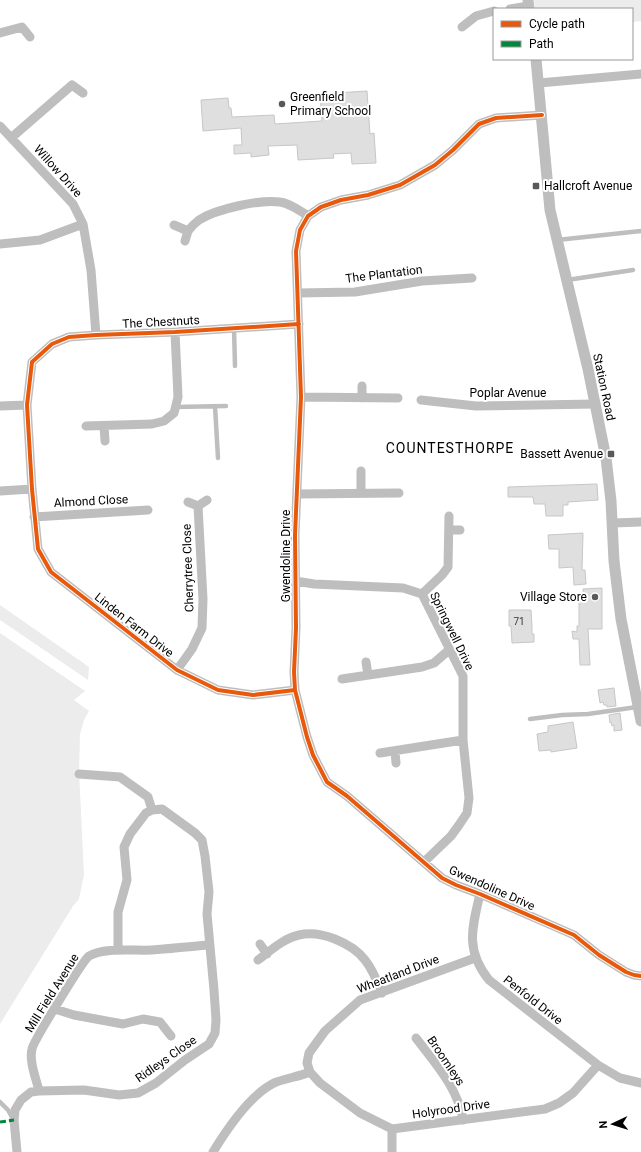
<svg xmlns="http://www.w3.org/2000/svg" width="641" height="1152" font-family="Roboto,sans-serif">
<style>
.green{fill:#ececec}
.building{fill:#dfdfdf;stroke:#c7c7c7}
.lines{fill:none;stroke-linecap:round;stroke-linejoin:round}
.service{stroke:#bebebe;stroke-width:4.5}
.minor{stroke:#bebebe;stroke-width:9}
.tertiary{stroke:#bebebe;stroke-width:11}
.quiet{stroke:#00873e;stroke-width:3;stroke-dasharray:6 3;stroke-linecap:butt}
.cycleway-casing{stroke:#fff;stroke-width:6}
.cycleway{stroke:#e8590c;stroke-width:4}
.poi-dot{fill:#595959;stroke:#fff;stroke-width:1.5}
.labels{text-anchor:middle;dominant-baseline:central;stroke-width:4;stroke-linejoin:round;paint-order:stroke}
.number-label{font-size:10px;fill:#383838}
.poi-label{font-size:12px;fill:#000;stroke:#fff;text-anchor:start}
.street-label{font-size:12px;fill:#000;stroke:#fff}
.quarter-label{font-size:14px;letter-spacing:1px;fill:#000;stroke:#fff}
</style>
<rect width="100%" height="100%" fill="#fff"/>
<!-- green -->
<path class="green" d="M534 0H641V21L632 22V9H535Z
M0 605 89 667 88 680 0 620Z
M0 633 85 691 74 700 89 711 84 720 80 734 79 771 84 875 79 899 73 906 0 1024Z"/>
<!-- building -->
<path class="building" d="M367 91 370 134 374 133 376 163 352 164 351 153 333 154 334 158 298 160 297 145 268 146 269 155 251 157V153L234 154V145H242L241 128 203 131 201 100 228 98 229 108H231L232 117 274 115 275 124 322 121 320 94Z
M597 484 598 500 568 502V505H563V516H546L545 504H534L533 497H508V487Z
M583 533 582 570H585L586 584 574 585 573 567 559 568V549H549L548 535Z
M602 588V629H588L590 665H580L579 639H573L572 631 577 632V626H579V600H584L583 589Z
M509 610H531L532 627V634H534V642L512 643 511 626H509Z
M614 688 616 706 607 707V705H604L603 702 600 703 598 690Z
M620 713 622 730 614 731V725L612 726 611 722 610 723 609 715Z
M573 722 577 748 551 752V750L539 751 537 734 548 732V726Z"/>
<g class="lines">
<!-- service -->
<path class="service" d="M557 240 641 231
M567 280 633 270
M234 328 235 366
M215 406 218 458
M175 407 226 406
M530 719 562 715 588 714 637 707
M0 1102 8 1110 13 1119"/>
<!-- minor -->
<path class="minor" d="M510 9 529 6
M462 27 476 16 494 11
M0 33 22 27 30 37
M539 83 641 74
M542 115 496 118 479 124 453 150 435 165 400 185 368 195 341 200 321 207 308 216 300 230 296 251 301 397 295 535 296 628 294 672 295 690 307 737 313 755 327 782 347 796 442 878 456 885 480 894 574 935 599 955 626 972 634 975 641 976
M0 126 73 204 83 224 91 270 96 335
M11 138 72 85 83 93
M174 225 188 231 185 241
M188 231C191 227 195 223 199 220 216 209 261 199 280 202 290 203 300 211 308 216
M0 244 40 240 83 224
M298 293 355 292 422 281 472 278
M301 397 398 398
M362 398V386
M421 400 476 406 595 404
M0 406 27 405
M86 426 152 424 164 421 174 413 178 397 175 332
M104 426 105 441
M361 471V493
M0 491 32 489
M297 494 399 493
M188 502 198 506 207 500
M34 517 148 510
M613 523 641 522
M449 530H460
M295 581 314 584 403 588 422 594 463 676V740L469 798 467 813 459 825 451 836 424 862
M422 594 442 575 448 567 449 516
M366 662 368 675
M177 670 192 649 202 628 203 599 198 506
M342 679 422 667 434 663 449 650
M295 690 253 695 218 690 177 670 51 572 38 549 32 489 27 405 32 362 52 344 69 337 96 335 175 332 299 324
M395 751 396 763
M380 753 463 740
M79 774 120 777 148 797 152 810
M480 894C472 928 465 950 489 980L598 1065 620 1078 641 1083
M260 944 267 954
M258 960C270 951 284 938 299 935 321 930 352 943 365 960 373 970 377 981 382 993
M55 1009 74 1015 123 1024 143 1019 160 1022 171 1036
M416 1038C435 1063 458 1088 463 1120
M310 1072 320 1083 360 1113 392 1129 545 1109 559 1103 573 1093 598 1065
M39 1091C36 1078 29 1062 32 1049 33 1042 83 960 89 956 104 947 135 951 152 950 171 949 190 946 210 945
M17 1152 14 1120 15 1110 21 1100 31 1092 39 1091 84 1090 119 1095 138 1093 156 1083 185 1060 209 1044 215 1033 216 1020 214 990 207 914 209 892 205 856 202 840 195 833 162 809 152 810 146 813 130 834 124 847 127 880 118 912V950
M213 1152C227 1129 250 1095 274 1083 286 1078 298 1077 310 1072L307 1063 309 1053 325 1031 360 1000 475 958
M392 1152V1129"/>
<!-- tertiary -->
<path class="tertiary" d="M528 0 529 9
M536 59 550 210 588 369 606 458 611 501 614 561 621 619 641 721"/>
<!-- quiet -->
<path class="quiet" d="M0 1122 14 1120"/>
<defs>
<path id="cycleway" d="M542 115 496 118 479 124 453 150 435 165 400 185 368 195 341 200 321 207 308 216 300 230 296 251 301 397 295 535 296 628 294 672 295 690 307 737 313 755 327 782 347 796 442 878 456 885 480 894 574 935 599 955 626 972 634 975 641 976
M295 690 253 695 218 690 177 670 51 572 38 549 32 489 27 405 32 362 52 344 69 337 96 335 175 332 299 324"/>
</defs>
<!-- cycleway casing -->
<use href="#cycleway" class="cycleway-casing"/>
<!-- cycleway -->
<use href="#cycleway" class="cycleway"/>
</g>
<!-- markers -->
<g class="poi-dot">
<circle cx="282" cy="104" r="4"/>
<rect x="532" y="182" width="8" height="8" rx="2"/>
<rect x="607" y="450" width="8" height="8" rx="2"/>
<circle cx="595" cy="597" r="4"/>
</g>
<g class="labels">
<!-- number labels -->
<g class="number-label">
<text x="519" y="621">71</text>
</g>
<!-- poi labels -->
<g class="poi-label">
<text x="290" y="97">Greenfield<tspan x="290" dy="14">Primary School</tspan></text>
<text x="544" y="186">Hallcroft Avenue</text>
<text x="603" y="454" text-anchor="end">Bassett Avenue</text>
<text x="587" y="597" text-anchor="end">Village Store</text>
</g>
<!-- street labels -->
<g class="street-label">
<text transform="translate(58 171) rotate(48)">Willow Drive</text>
<text transform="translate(384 274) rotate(-7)">The Plantation</text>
<text transform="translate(161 322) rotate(-3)">The Chestnuts</text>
<text transform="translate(604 387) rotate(78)">Station Road</text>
<text x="508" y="393">Poplar Avenue</text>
<text transform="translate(91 501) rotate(-3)">Almond Close</text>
<text transform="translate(286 556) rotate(-90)">Gwendoline Drive</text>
<text transform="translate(188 568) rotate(-92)">Cherrytree Close</text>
<text transform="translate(134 625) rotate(38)">Linden Farm Drive</text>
<text transform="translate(452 631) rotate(64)">Springwell Drive</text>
<text transform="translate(492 888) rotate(24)">Gwendoline Drive</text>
<text transform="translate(398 974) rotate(-21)">Wheatland Drive</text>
<text transform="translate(52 993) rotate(-58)">Mill Field Avenue</text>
<text transform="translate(533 1000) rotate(38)">Penfold Drive</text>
<text transform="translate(166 1059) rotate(-35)">Ridleys Close</text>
<text transform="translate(446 1061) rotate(56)">Broomleys</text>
<text transform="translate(451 1109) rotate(-8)">Holyrood Drive</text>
</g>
<!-- quarter labels -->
<g class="quarter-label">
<text x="450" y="448">COUNTESTHORPE</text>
</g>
</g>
<!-- legend -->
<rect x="493" y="8" width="140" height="52" fill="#ffffff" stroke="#999999"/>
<rect x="501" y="21" width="20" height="6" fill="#e8590c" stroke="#999999"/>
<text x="529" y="28" font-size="12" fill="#000000">Cycle path</text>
<rect x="501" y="41" width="20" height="6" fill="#00873e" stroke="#999999"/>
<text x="529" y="48" font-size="12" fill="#000000">Path</text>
<!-- north arrow -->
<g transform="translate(613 1124) rotate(266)" stroke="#ffffff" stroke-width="3" paint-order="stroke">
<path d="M0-3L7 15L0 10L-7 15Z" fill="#000000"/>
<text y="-6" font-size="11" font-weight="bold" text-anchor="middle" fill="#000000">N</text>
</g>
</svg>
